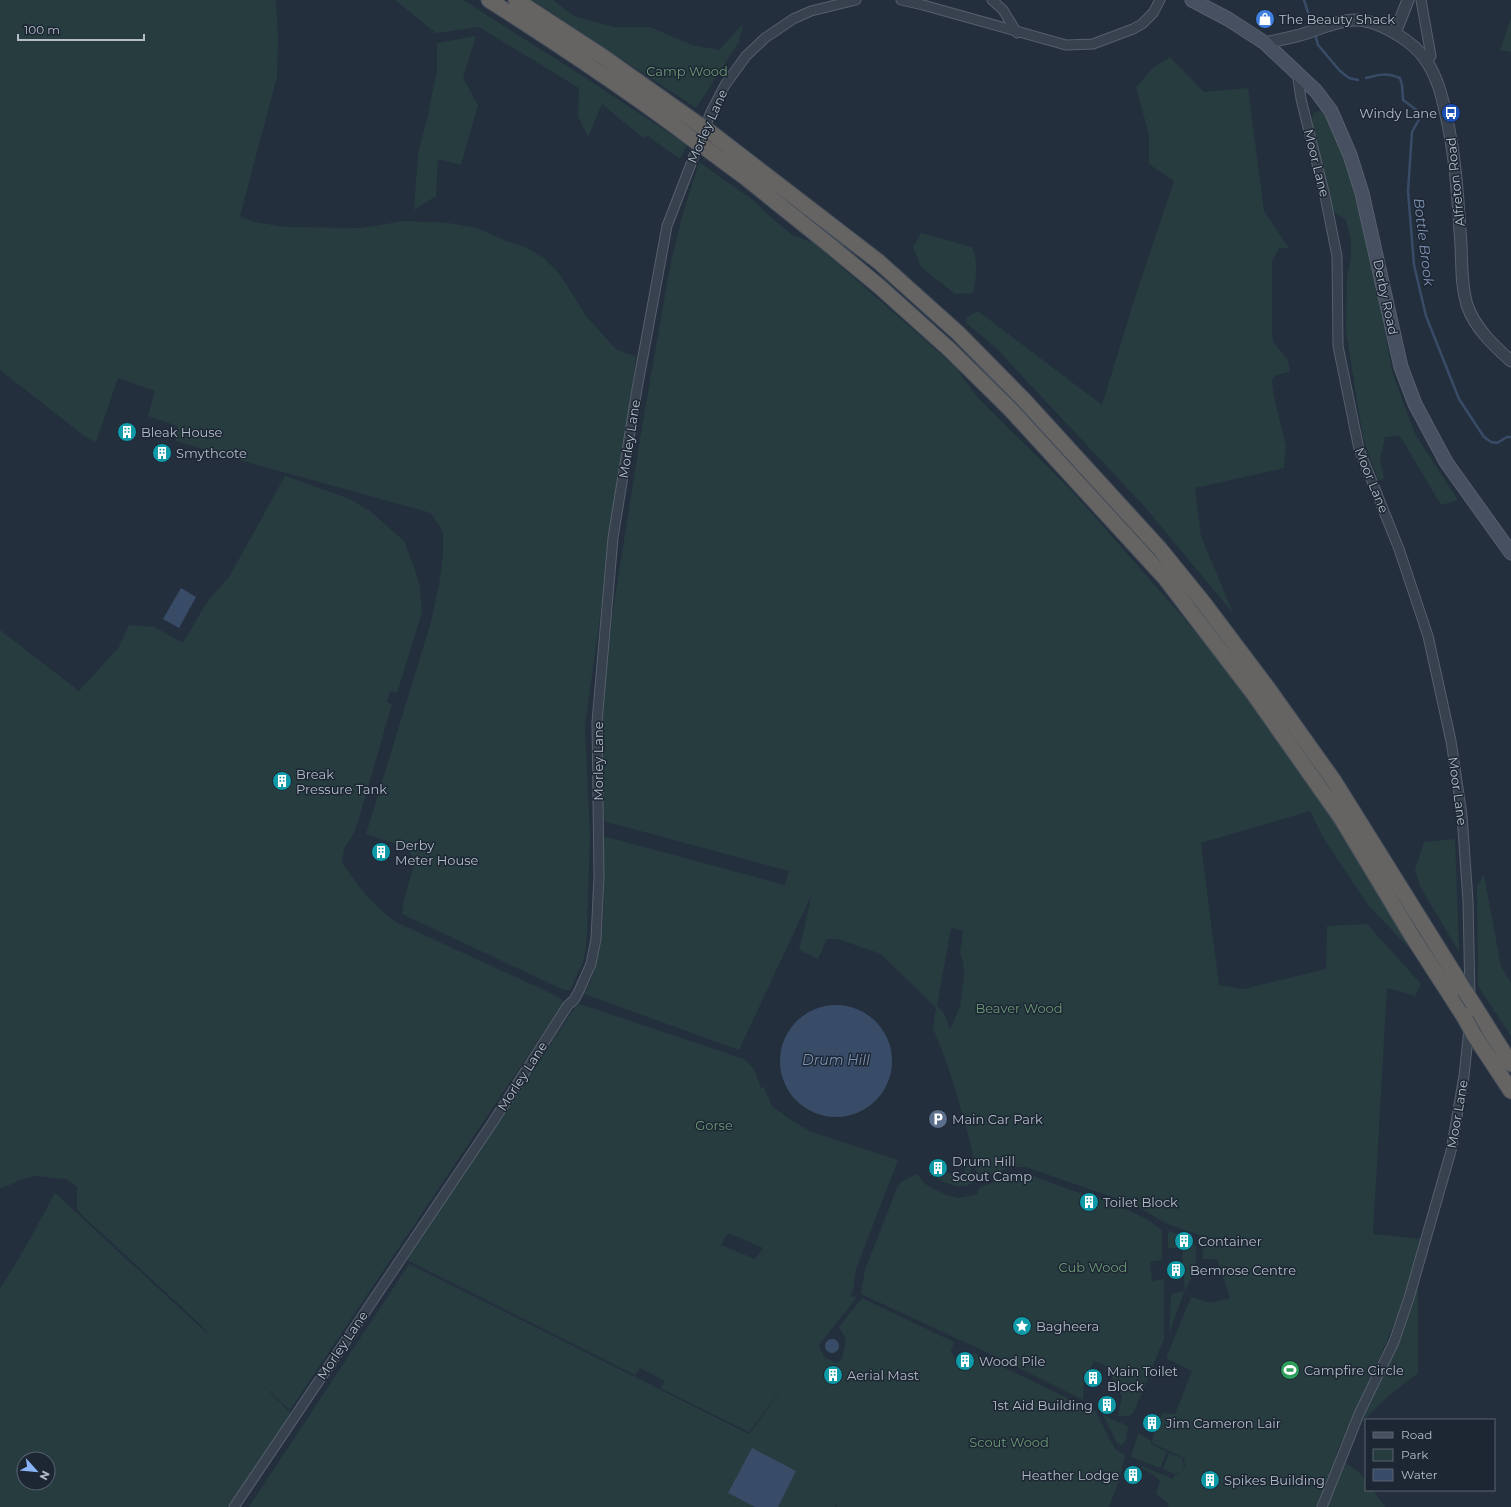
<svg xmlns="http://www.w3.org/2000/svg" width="1511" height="1507" font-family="Montserrat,sans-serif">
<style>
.green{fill:#263c3f;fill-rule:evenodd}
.water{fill:#394c67}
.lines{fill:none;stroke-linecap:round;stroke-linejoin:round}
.stream{stroke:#394c67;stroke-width:2.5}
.minor-casing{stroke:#565f6c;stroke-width:11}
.tertiary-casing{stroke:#565f6c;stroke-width:13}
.secondary-casing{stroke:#565f6c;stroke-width:15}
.trunk-casing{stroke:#434c59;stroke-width:17}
.minor{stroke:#38414e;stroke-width:9}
.tertiary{stroke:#38414e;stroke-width:11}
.secondary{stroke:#465061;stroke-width:13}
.trunk{stroke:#656462;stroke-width:15}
.trunk-bridge-casing{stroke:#434c59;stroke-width:17;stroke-linecap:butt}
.trunk-bridge{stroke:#656462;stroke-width:15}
.labels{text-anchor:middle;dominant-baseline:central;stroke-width:3;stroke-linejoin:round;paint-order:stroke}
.poi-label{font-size:13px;fill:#b4bcc9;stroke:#1d2633;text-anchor:start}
.park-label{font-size:13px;fill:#6b9a76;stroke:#1d2633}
.street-label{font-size:13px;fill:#b4bcc9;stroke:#1d2633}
.water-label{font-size:14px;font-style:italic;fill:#7c92b1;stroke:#1d2633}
</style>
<rect width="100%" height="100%" fill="#242f3e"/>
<!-- green -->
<path class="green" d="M0 0H276L278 37 277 77 240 216 254 222 286 227 361 228 405 221 448 223 477 228 506 241 523 246 544 258 559 273 586 316 604 336 616 349 636 357 585 726 590 836 587 931 586 949 583 962 570 990H564L402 914 404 899 413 869 412 856 405 847 366 834 431 622 439 585 443 554V532L431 513C346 489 260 467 176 441L177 426 148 416 155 391 118 378 96 442 83 435 0 370Z
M395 0H463L586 78 687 145 680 159 646 135 643 138 602 104 588 137 578 116 579 88 479 27 436 33Z
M532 0H553L574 16 614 27H650L692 45 719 50 743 24 739 42 696 108Z
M1511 18V52L1500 50Z
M476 36 463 78 478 105 461 165 438 159 436 196 414 210 418 154 428 115 437 70V43Z
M1170 57 1204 92 1248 88 1264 211 1289 248H1279L1272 261V328L1273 342 1288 360 1290 372 1276 375 1272 381 1274 397 1286 446 1284 468 1195 488 1201 536 1233 613 1144 506 995 347 966 323 967 317 978 311 1102 405 1135 297 1174 181 1149 164V135L1136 87 1154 67Z
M1322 110 1349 162 1361 209 1393 374 1415 434 1458 500 1441 505 1400 436 1385 437 1380 460 1384 479 1378 480 1363 438 1346 331 1347 276 1351 259V241L1346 220 1333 211 1329 198 1324 182 1318 144 1312 122 1313 113Z
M699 162 753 200 766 213 792 235 814 243 917 333 956 368 979 399 1072 491 1182 616 1254 704 1327 805 1417 953 1411 950 1368 905 1324 839 1310 811 1201 843 1219 985 1243 989 1326 969 1327 926 1367 924 1421 984 1415 996 1387 988 1373 1234 1422 1239 1406 1295 1386 1343 1335 1456 1359 1472 1366 1481V1490H1373L1385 1507H1168L1169 1504 1156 1494 1160 1481 1154 1475 1142 1468V1466L1173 1479 1175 1475 1180 1474 1185 1466 1184 1458 1152 1443 1154 1432 1162 1413 1175 1414 1192 1371 1166 1358 1191 1297 1211 1303 1230 1298 1217 1259H1202L1205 1237 1165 1223 1135 1205 1026 1167H1011L978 1179 974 1164 971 1147 965 1123 948 1066 933 1028 936 1008 881 954 838 939H827L818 959 799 950 812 894 739 1050 584 994C610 952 603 885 603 836L785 885 789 871 603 821 600 734 612 616 643 421 669 272 681 220ZM951 928 963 931 960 953 963 962 964 975 960 1007 950 1029C947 1021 945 1011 937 1006Z
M921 233 972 247C979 264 976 276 973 293L955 294 921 267 913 247Z
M285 476 350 499 370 511 404 541 413 564 420 586 422 613 397 693 390 691 387 702 392 704 360 815 354 833 344 848 342 862C359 888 372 905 398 923L561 998 563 1003 290 1410 258 1381 293 1415 231 1507H0V1289L25 1248 55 1193 212 1338 200 1324 84 1217 77 1209V1187L66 1179 35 1176 23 1179 0 1189V630L79 691 119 647 129 625 154 627 183 643 207 602 229 577ZM24 1459H48V1483H24Z
M1455 839 1459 952 1420 886 1415 870 1424 842Z
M1484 875 1501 966 1511 983V1036L1478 986 1477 886Z
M580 1004 744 1059 754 1069 761 1088 764 1087 772 1106 794 1122 812 1132 898 1160 856 1269 853 1291 850 1296 857 1297 819 1345 824 1357 837 1363 842 1359 846 1340 839 1327 862 1298 954 1342 951 1351 956 1362 965 1368 974 1353 1096 1412 1115 1449 1125 1455 1119 1481 1109 1507H836L837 1504 835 1507H778L728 1493 755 1507H249L409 1264 749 1434 790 1378 749 1432 660 1388 665 1381 640 1368 635 1375 407 1260 576 1006ZM728 1233 763 1248 755 1259 721 1245Z
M965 1164 970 1165 973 1183C957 1191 945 1182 929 1175L932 1169 964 1177Z
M917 1174 925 1184 946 1195 959 1198 978 1194 977 1190 983 1186 1015 1174 1030 1175 1082 1194 1078 1205 1089 1209 1094 1197C1120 1206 1140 1213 1162 1230V1260L1150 1262 1152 1281 1164 1279V1339L1134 1412 1129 1416H1118L1122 1396 1106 1366 1094 1361 1084 1382 1083 1400 1001 1359 861 1294 865 1270 897 1188 901 1182Z
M1168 1231 1181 1235V1248H1168Z
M1191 1237C1203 1253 1193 1275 1185 1291 1179 1304 1174 1320 1169 1335L1171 1294 1185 1291 1182 1247 1191 1246Z
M1418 1284V1373L1385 1399 1361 1423C1384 1378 1403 1331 1418 1284Z
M1103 1415 1128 1426 1126 1440 1122 1445 1117 1443Z
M1138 1434 1144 1436 1151 1441V1444L1167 1452 1160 1468 1131 1457Z
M1169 1453 1182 1458 1184 1466 1180 1473 1175 1474 1163 1469Z"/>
<!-- water -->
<path class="water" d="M181 588 196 597 179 628 163 619Z
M780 1061a56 56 0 1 1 112 0a56 56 0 1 1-112 0Z
M825 1346a7 7 0 1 1 14 0a7 7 0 1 1-14 0Z
M752 1448 796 1471 778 1507H755L728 1493Z"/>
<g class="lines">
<!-- stream -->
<path class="stream" d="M1304 0 1313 28
M1315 34 1318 45 1340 71 1349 78 1358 80
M1366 78C1380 74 1386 73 1400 78L1402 85 1403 100 1422 114 1412 132 1408 191 1414 265 1426 316 1459 399 1484 437 1491 442 1497 443 1507 437H1511"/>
<defs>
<path id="minor" d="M901 0 923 5 1066 45 1093 44 1133 29 1142 24 1153 13 1160 0
M992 0 1003 10 1017 33
M1421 0 1431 56 1427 63
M1297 72 1301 99 1325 196 1337 256 1338 346 1359 449 1399 549 1428 636 1451 741 1462 815 1468 901 1470 997
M234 1507 491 1125 568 1005 574 1000 578 993 591 964 596 939 599 876 597 722 613 538 637 389 667 226 711 112 725 85 746 56 765 38 793 19 811 11 856 0
M1322 1507 1359 1414 1394 1342 1409 1298 1451 1151 1464 1076 1469 1029"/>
<path id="tertiary" d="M1395 33 1408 0
M1265 43C1277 40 1289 38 1300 35 1318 30 1337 20 1356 20 1371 20 1385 27 1398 35 1408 41 1418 49 1425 59 1437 76 1442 96 1446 115 1456 158 1458 201 1461 245 1462 265 1461 285 1467 305 1475 328 1493 345 1511 361"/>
<path id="secondary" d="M1192 0 1228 19 1265 43 1316 91 1331 111 1350 155 1362 193 1401 367 1415 404 1446 462 1511 553"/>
<path id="trunk" d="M489 0C558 44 626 89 691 138
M516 0 602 56 698 124
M710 132 879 262 958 333 1024 400 1160 549 1203 602 1267 687 1334 781 1465 991
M704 147 746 178 827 243 880 287 950 350 1011 410 1165 578 1253 693 1341 818 1412 936 1463 1015
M1477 1010 1511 1064
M1474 1035 1511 1091"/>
</defs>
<!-- minor casing -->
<use href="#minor" class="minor-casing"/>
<!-- tertiary casing -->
<use href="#tertiary" class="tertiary-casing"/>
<!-- secondary casing -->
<use href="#secondary" class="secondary-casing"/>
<!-- trunk casing -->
<use href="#trunk" class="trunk-casing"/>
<!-- minor -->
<use href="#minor" class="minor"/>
<!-- tertiary -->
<use href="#tertiary" class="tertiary"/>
<!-- secondary -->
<use href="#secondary" class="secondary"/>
<!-- trunk -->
<use href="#trunk" class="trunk"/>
<defs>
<path id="trunk-bridge" d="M698 124 710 132
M691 138 704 147
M1465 991 1477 1010
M1463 1015 1474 1035"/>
</defs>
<!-- trunk-bridge casing -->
<use href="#trunk-bridge" class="trunk-bridge-casing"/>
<!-- trunk-bridge -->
<use href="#trunk-bridge" class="trunk-bridge"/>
</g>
<!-- icons -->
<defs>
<symbol id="shop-disc" viewBox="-11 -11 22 22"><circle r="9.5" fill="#3f7fe0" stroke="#1d2633"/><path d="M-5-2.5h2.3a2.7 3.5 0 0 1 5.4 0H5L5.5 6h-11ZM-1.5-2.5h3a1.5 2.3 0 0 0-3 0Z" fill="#fff"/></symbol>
<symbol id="bus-disc" viewBox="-11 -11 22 22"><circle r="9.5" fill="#1a4fb4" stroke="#1d2633"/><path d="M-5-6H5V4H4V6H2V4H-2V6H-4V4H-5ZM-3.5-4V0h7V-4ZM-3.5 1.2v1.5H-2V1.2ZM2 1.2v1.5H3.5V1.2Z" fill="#fff"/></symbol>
<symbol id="building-disc" viewBox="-11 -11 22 22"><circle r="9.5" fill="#0f9aa8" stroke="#1d2633"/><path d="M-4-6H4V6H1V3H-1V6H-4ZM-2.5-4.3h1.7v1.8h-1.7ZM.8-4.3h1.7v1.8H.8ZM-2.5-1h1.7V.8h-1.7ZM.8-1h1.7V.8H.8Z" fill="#fff"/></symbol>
<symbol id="parking-disc" viewBox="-11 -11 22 22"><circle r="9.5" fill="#5c6f8a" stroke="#1d2633"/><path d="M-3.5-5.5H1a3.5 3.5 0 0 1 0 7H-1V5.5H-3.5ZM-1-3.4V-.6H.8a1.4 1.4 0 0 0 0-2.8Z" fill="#fff"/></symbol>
<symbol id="sight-disc" viewBox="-11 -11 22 22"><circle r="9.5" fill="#0f9aa8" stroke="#1d2633"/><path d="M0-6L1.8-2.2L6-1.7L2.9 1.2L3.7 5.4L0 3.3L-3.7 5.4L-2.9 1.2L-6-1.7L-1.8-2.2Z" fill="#fff"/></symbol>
<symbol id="stadium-disc" viewBox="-11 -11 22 22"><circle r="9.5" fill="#2e9e5b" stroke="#1d2633"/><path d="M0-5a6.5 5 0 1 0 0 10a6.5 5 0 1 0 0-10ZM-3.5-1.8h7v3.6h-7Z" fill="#fff"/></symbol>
</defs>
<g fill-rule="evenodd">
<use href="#shop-disc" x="1254" y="8" width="22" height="22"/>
<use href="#bus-disc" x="1440" y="102" width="22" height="22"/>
<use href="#building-disc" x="116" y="421" width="22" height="22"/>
<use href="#building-disc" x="151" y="442" width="22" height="22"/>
<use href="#building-disc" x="271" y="770" width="22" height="22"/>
<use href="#building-disc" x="370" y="841" width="22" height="22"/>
<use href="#parking-disc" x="927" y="1108" width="22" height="22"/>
<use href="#building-disc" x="927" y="1157" width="22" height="22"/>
<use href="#building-disc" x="1078" y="1191" width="22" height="22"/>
<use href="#building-disc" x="1173" y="1230" width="22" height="22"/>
<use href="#building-disc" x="1165" y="1259" width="22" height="22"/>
<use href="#sight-disc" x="1011" y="1315" width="22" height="22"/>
<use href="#building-disc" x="954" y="1350" width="22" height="22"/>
<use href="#stadium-disc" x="1279" y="1359" width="22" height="22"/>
<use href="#building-disc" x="822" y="1364" width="22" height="22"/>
<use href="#building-disc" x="1082" y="1367" width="22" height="22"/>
<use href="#building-disc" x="1096" y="1394" width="22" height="22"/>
<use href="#building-disc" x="1141" y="1412" width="22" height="22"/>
<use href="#building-disc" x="1122" y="1464" width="22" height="22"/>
<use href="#building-disc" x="1199" y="1469" width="22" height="22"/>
</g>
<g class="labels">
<!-- poi labels -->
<g class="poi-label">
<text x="1279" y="19">The Beauty Shack</text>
<text x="1437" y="113" text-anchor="end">Windy Lane</text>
<text x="141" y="432">Bleak House</text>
<text x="176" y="453">Smythcote</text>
<text x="296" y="774">Break<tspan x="296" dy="15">Pressure Tank</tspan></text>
<text x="395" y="845">Derby<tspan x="395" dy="15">Meter House</tspan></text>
<text x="952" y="1119">Main Car Park</text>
<text x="952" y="1161">Drum Hill<tspan x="952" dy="15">Scout Camp</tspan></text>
<text x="1103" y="1202">Toilet Block</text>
<text x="1198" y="1241">Container</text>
<text x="1190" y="1270">Bemrose Centre</text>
<text x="1036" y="1326">Bagheera</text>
<text x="979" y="1361">Wood Pile</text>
<text x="1304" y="1370">Campfire Circle</text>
<text x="1107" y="1371">Main Toilet<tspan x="1107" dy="15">Block</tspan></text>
<text x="847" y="1375">Aerial Mast</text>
<text x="1093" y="1405" text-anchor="end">1st Aid Building</text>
<text x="1166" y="1423">Jim Cameron Lair</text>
<text x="1119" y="1475" text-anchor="end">Heather Lodge</text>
<text x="1224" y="1480">Spikes Building</text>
</g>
<!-- park labels -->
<g class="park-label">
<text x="687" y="71">Camp Wood</text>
<text x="1019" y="1008">Beaver Wood</text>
<text x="714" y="1125">Gorse</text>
<text x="1093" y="1267">Cub Wood</text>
<text x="1009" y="1442">Scout Wood</text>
</g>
<!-- street labels -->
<g class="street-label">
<text transform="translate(707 126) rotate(-66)">Morley Lane</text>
<text transform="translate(1317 163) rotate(76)">Moor Lane</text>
<text transform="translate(1455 182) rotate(-96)">Alfreton Road</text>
<text transform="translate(1386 297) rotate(78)">Derby Road</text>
<text transform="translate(629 439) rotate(-81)">Morley Lane</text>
<text transform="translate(1372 480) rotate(68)">Moor Lane</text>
<text transform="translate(598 761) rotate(-90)">Morley Lane</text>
<text transform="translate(1458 791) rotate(82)">Moor Lane</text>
<text transform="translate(522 1076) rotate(-57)">Morley Lane</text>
<text transform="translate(1457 1114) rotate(-80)">Moor Lane</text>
<text transform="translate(342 1345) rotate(-56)">Morley Lane</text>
</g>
<!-- water labels -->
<g class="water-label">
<text transform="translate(1424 242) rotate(83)">Bottle Brook</text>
<text x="836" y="1060">Drum Hill</text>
</g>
</g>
<!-- legend -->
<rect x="1365" y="1419" width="130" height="72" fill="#1d2633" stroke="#59626f"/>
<rect x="1373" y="1432" width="20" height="6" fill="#465061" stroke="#59626f"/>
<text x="1401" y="1439" font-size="12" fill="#b4bcc9">Road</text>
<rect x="1373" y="1449" width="20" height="12" fill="#263c3f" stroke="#59626f"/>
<text x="1401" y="1459" font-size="12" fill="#b4bcc9">Park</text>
<rect x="1373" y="1469" width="20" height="12" fill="#394c67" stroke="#59626f"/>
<text x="1401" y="1479" font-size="12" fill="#b4bcc9">Water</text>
<!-- north arrow -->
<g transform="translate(36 1471) rotate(117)"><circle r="19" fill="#1d2633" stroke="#59626f"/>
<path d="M0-3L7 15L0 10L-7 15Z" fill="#8ab4f8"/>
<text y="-6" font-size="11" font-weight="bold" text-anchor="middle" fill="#b4bcc9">N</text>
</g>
<!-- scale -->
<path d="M18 34v6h126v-6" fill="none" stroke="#b4bcc9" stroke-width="2"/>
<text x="24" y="34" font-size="12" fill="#b4bcc9" stroke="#1d2633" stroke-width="3" paint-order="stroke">100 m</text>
</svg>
